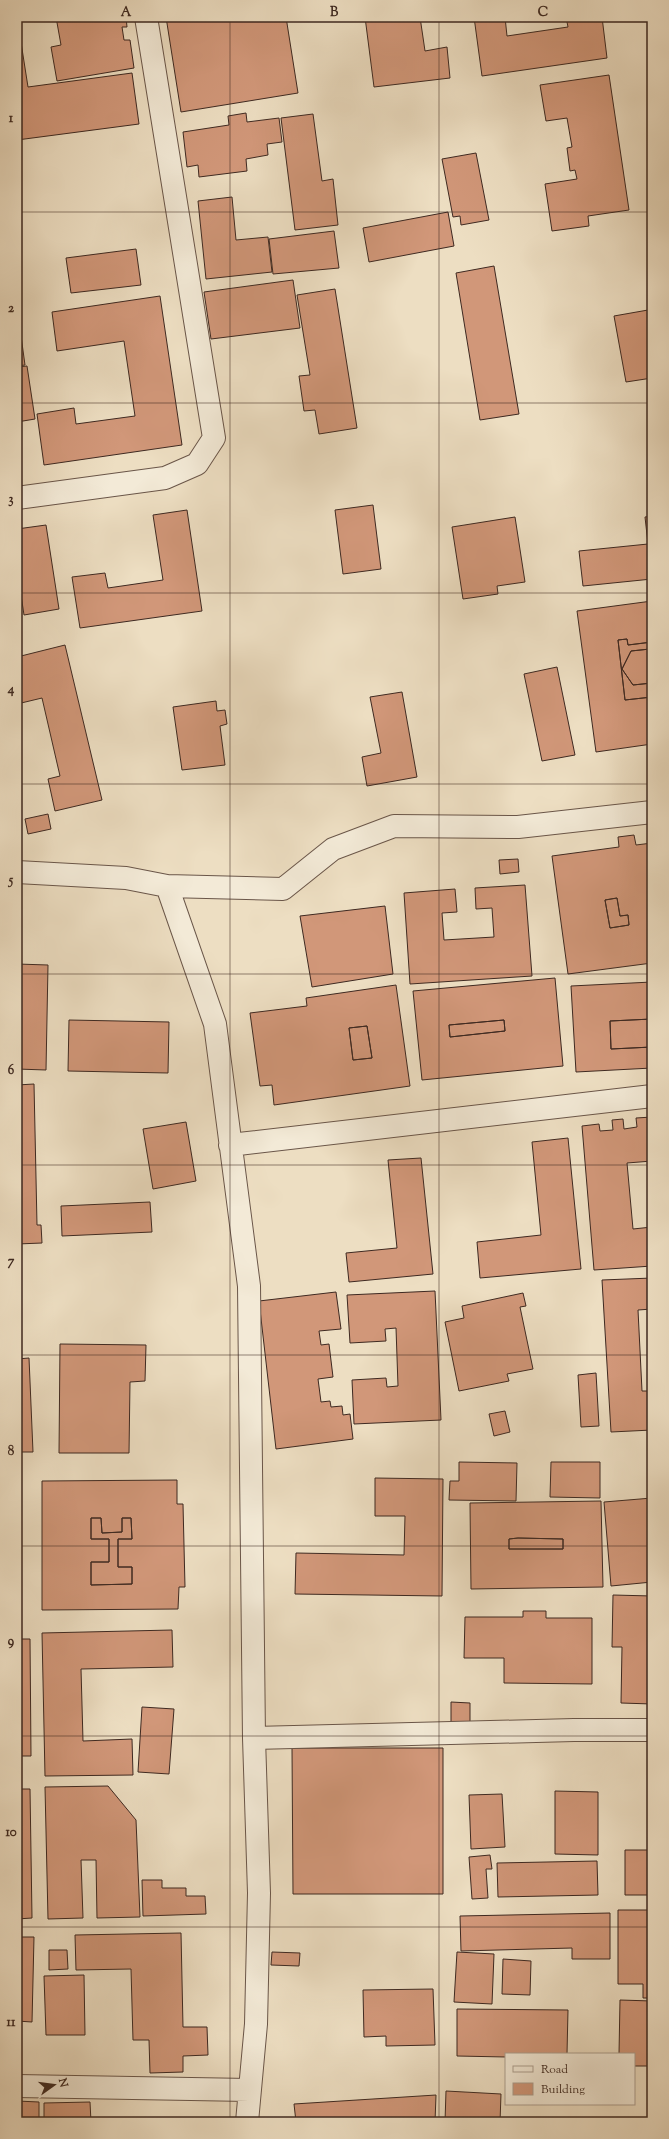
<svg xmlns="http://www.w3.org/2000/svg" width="669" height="2139" font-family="'Sorts Mill Goudy',serif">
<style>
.building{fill:#d19779;stroke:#3e2921;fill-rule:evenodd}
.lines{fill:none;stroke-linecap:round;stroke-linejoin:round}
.minor-casing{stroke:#6a5649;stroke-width:24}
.minor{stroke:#f3ead7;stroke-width:22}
.grid{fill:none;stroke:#3e2921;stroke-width:1;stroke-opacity:0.55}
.neatline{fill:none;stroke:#3e2921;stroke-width:1.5}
.grid-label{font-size:13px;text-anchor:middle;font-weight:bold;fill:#3e2921}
</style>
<rect width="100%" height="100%" fill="#eddec2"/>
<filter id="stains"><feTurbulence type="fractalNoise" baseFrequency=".005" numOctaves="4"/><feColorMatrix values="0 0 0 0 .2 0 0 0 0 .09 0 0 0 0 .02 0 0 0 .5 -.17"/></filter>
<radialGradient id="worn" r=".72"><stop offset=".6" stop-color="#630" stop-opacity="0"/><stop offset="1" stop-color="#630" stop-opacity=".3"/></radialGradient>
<!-- building -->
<path class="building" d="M17 17 28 87 132 73 139 124 17 140Z
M35 17H51L35 20Z
M56 17H126L127 27H122L124 40H130L134 68 57 81 51 47 61 45Z
M166 17H286L298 93 181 112Z
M365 17H420L425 51 447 47 450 78 374 87Z
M474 17H505L507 36 568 27 566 17H602L607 58 482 76Z
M609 75 629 210 588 216 589 226 552 231 545 184 577 179 575 170 570 171 567 148 572 147 567 118 546 121 540 85Z
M246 113 247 122 279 118 282 142 267 144 268 155 246 159 247 171 199 177 198 165 187 167 183 132 229 125 228 116Z
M313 114 322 181 333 179 338 225 295 230 281 118Z
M476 153 489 220 461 225 460 216 453 217 442 159Z
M232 197 236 240 268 237 272 272 206 279 198 201Z
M448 212 454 246 369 262 363 228Z
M334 231 339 268 273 274 269 239Z
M136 249 141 285 71 293 66 258Z
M494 266 519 414 480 420 456 273Z
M293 280 300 328 211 339 204 292Z
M335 289 357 428 319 434 315 410 304 411 299 376 310 375 297 295Z
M160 296 182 445 44 465 37 414 74 408 76 424 135 416 124 341 57 351 52 312Z
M17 307 25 365 17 366Z
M648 310 652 335V378L626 382 614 316Z
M27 366 35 419 17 422V367Z
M373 505 381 569 343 574 335 510Z
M187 510 202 611 80 628 72 577 105 573 108 588 163 580 153 515Z
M652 516V579L583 586 579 551 648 544 645 517Z
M515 517 525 582 497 586 498 594 463 599 452 527Z
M46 525 59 609 24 615 17 569V529Z
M652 601V642L628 645 627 639 618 640 625 700 652 697V744L596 752 577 611Z
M627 639 628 645 652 642V653L650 649 631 651 622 669 633 685 652 683V697L625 700 618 640Z
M65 645 102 800 55 811 48 779 60 776 42 698 17 704V657Z
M650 649 652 653V683L633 685 622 669 631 651Z
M557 667 575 755 542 761 524 674Z
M402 692 417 777 367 786 362 757 381 753 370 697Z
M216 701 217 711 225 710 227 724 220 726 225 765 182 770 173 707Z
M17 812 19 832H17Z
M48 814 51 829 28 834 25 819Z
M634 835 636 845 652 843V963L568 974 552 856 619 847 618 837ZM617 898 620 916 628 915 629 925 610 928 605 900Z
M518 859 519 872 500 874 499 860Z
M525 885 532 976 410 984 404 893 455 889 457 912 442 913 444 940 494 937 492 908 476 909 475 888Z
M617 898 620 916 628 915 629 925 610 928 605 900Z
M385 906 393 974 312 987 300 916Z
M17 964 48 965 46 1070 17 1069Z
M555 978 563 1066 422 1080 413 991ZM504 1020 505 1031 450 1037 449 1025Z
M652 982V1019L610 1021 611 1049 652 1047V1068L576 1072 571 986Z
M396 985 410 1086 274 1105 272 1085 260 1086 250 1013 307 1006 306 998ZM367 1026 372 1058 353 1060 349 1028Z
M652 1019V1047L611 1049 610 1021Z
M69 1020 169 1022 168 1073 68 1071Z
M504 1020 505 1031 450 1037 449 1025Z
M367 1026 372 1058 353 1060 349 1028Z
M34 1084 37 1225H41L42 1243 17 1244V1085Z
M652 1117V1161L627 1163 633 1229 652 1227V1266L594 1270 582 1126 599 1124 600 1131 613 1130 612 1120 623 1119 624 1129 637 1127 636 1118Z
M186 1122 196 1181 153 1189 143 1129Z
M568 1138 581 1269 480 1278 477 1242 541 1235 532 1142Z
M421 1158 433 1274 349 1282 346 1253 397 1248 388 1160Z
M150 1202 152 1232 62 1236 61 1206Z
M652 1278V1309L638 1310 642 1391H652V1430L611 1432 602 1280Z
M435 1291 441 1420 354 1424 352 1380 386 1378 387 1387 398 1386 396 1328 385 1329 386 1341 350 1343 347 1295Z
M336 1292 341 1329 319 1331 321 1345 329 1344 333 1377 318 1379 321 1402 330 1401 331 1407 342 1406 343 1415 350 1414 353 1439 276 1449 259 1301Z
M523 1293 526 1306 520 1307 533 1369 507 1374 509 1381 459 1391 445 1322 464 1318 462 1306Z
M60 1344 146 1345 145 1381 130 1382 129 1453H59Z
M29 1358 33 1452H17V1359Z
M596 1373 599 1426 581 1427 578 1375Z
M505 1411 510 1432 494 1436 489 1414Z
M459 1462 517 1463 516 1501 449 1500 450 1481H459Z
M551 1462H600V1498L550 1497Z
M375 1478 443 1479 442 1596 295 1594 296 1553 404 1555 405 1516H375Z
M177 1480V1504H183L185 1587H179L178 1609 42 1610V1481ZM91 1518H101L102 1533 122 1532V1518H131L132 1539H118V1567H132V1584L91 1585V1562H109V1539H91Z
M652 1498V1582L611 1586 604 1502Z
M601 1501 603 1587 471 1589 470 1503ZM518 1538 563 1539V1549H509V1539Z
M91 1518H101L102 1533 122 1532V1518H131L132 1539H118V1567H132V1584L91 1585V1562H109V1539H91Z
M518 1538 563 1539V1549H509V1539Z
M613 1595 652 1596V1704L621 1703 622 1647H612Z
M523 1611H546V1618H592V1684L504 1683V1658H464L465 1617H523Z
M172 1630 173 1667 81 1669 83 1741 132 1739 133 1775 45 1776 42 1633Z
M17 1639H30L31 1756H17Z
M451 1702 470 1703V1723L451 1722Z
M142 1707 174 1709 169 1774 138 1772Z
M292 1748H443V1894H293Z
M108 1786 136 1820 140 1917 97 1918 96 1860H81L83 1918 48 1919 45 1787Z
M17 1789H30L32 1918 17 1919Z
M555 1791 598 1792V1855L555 1854Z
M502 1794 505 1847 471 1849 469 1795Z
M625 1850H652V1895H625Z
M490 1855 492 1869H486L488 1898 472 1899 469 1857Z
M597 1861 598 1895 498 1897 497 1863Z
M142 1880H162V1888H186V1896H205L206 1914 143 1916Z
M618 1910H652V1998H643V1984H618Z
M610 1913V1959H572V1948L461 1951 460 1916Z
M181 1933 183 2027H207L208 2055 183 2056V2072L150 2073 149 2040H133L131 1969 76 1970 75 1935Z
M17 1937H34L32 2022 17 2021Z
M49 1950H67L68 1969 49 1970Z
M272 1952 300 1953 299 1966 271 1965Z
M457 1952 494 1954 492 2004 454 2002Z
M503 1959 531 1961 530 1995 502 1994Z
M84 1975 85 2035H46L44 1976Z
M433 1989 435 2045 386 2046V2036L364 2037 363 1990Z
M620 2000 652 2001V2066H634V2054H619Z
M457 2009 568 2010 567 2054H506V2057L457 2056Z
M446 2091 501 2094 500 2122H445Z
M436 2095 435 2122H296L294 2104Z
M17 2101 39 2102V2122H17Z
M90 2102 91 2122H44V2103Z"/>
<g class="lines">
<defs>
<path id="minor" d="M17 498 165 478 197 464 214 438 146 17
M17 872 126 878 167 886 283 889 333 849 394 826 518 827 652 812
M167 886 215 1024 249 1286 254 1738 259 1893 256 2024 247 2122
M230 1145 652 1096
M254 1738 574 1730H652
M17 2086 249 2090"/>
</defs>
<!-- minor casing -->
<use href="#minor" class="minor-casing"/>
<!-- minor -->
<use href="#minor" class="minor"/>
</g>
<!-- grid -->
<path class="grid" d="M230 17V2122M439 17V2122M17 212H652M17 403H652M17 593H652M17 784H652M17 974H652M17 1165H652M17 1355H652M17 1546H652M17 1736H652M17 1927H652"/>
<!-- margin -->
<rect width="669" height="2139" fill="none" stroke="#eddec2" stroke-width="44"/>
<!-- legend -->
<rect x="505" y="2053" width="130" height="52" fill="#f3ead7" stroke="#ab9d8e"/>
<rect x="513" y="2066" width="20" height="6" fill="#f3ead7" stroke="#ab9d8e"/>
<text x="541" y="2073" font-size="12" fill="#3e2921">Road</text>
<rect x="513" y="2083" width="20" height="12" fill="#d19779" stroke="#ab9d8e"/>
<text x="541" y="2093" font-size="12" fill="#3e2921">Building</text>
<!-- north arrow -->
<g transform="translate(54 2085) rotate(76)" stroke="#f3ead7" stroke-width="3" paint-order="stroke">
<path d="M0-3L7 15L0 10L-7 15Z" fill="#3e2921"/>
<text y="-6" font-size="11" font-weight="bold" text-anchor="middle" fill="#3e2921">N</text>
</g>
<rect x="22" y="22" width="625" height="2095" class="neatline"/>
<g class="grid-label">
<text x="126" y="16">A</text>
<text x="334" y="16">B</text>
<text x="543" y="16">C</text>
<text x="11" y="122">1</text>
<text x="11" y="312">2</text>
<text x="11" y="503">3</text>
<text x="11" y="693">4</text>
<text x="11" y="884">5</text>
<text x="11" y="1074">6</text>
<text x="11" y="1265">7</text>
<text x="11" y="1455">8</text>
<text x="11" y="1645">9</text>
<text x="11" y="1836">10</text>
<text x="11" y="2026">11</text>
</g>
<rect width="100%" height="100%" filter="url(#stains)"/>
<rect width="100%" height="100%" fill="url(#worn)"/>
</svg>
